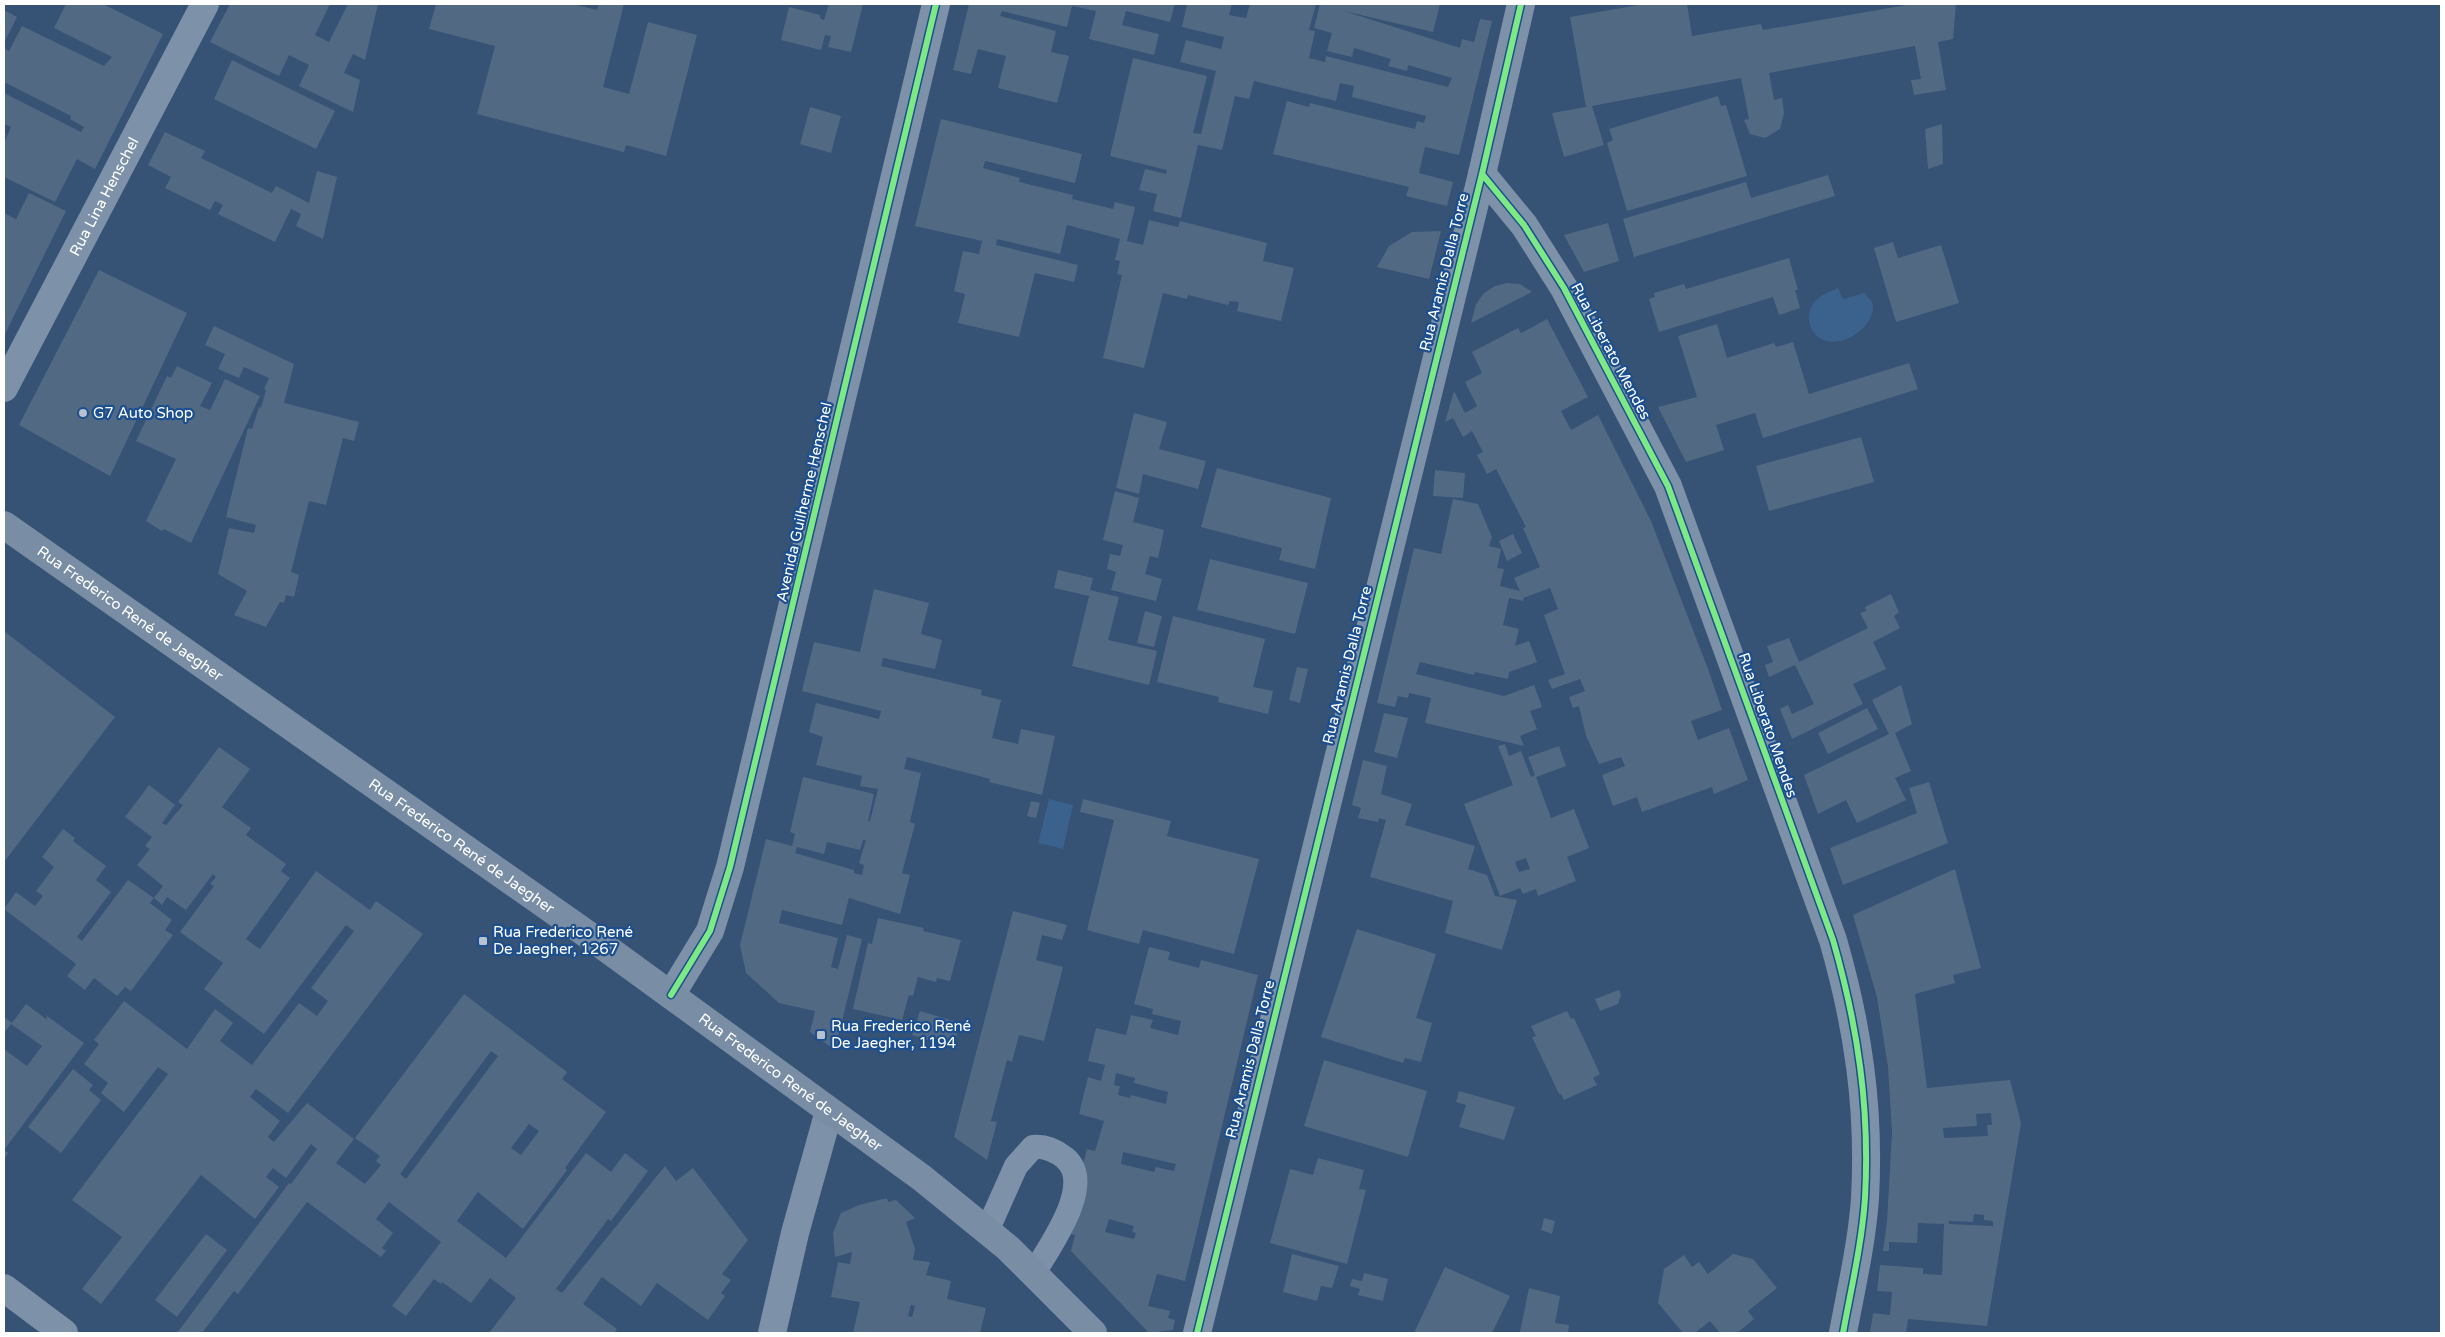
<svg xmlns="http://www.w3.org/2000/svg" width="2445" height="1337" font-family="'Varela Round',sans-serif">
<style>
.water{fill:#3b618d}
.building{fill:#526984;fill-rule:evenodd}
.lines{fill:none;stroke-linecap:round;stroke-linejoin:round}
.service{stroke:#7d92a8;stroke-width:24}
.minor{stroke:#7d92a8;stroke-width:28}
.secondary{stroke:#798da4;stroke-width:28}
.cycleway-casing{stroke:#1b4f8f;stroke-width:9}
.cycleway{stroke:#7ce984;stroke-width:6}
.poi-dot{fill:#b9c2ce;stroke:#1b4f8f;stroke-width:2}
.labels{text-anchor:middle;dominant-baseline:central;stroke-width:4.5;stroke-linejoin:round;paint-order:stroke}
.street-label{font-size:15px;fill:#fff;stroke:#1b4f8f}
.poi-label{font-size:15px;fill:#fff;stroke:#1b4f8f;text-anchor:start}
</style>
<rect width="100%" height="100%" fill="#365274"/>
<!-- water -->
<path class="water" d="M1838 288 1843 299 1864 293C1867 297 1872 300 1873 305 1876 327 1835 357 1814 333 1810 328 1808 321 1809 315 1812 298 1824 294 1838 288Z
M1049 799 1073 805 1063 849 1038 843Z"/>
<!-- building -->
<path class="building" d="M66 4H103L163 34 95 169 77 159 55 202 4 177V143L11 127 4 124V93L81 132 84 127 70 119 71 116 4 82V48L9 51 22 26 104 66 112 57 54 28Z
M230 4H330L315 35 329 42 348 4H378L365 60 353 54 344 73 360 80 353 112 299 86 309 65 289 55 279 76 210 42Z
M436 4H573L597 10 599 4H624L603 87 629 94 648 22 697 35 666 156 626 145 624 152 477 114 495 46 429 29Z
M829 4H863L851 52 828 47 831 36 825 35 821 50 781 40 789 7 820 15V18L824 20Z
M969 4H1175L1170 22 1126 11 1122 25 1159 34 1154 55 1089 39 1096 11 1072 6 1067 27 1002 11 1000 16 1056 31 1051 52 1069 56 1057 103 998 88 1006 56 978 49 971 74 953 70Z
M1187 4H1232L1229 15 1246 18 1250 4H1316L1309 30 1315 31 1309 58 1325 62 1326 56 1448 87 1452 78 1408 65 1407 71 1388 66 1391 59 1354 48 1352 57 1327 51 1332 33 1314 28 1320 4H1440L1433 32 1344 11 1460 48 1462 39 1474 42 1480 19 1492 21 1459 155 1425 147 1419 173 1453 182 1447 206 1406 196 1409 187 1273 154 1287 101 1309 107 1310 103 1415 129 1417 121 1424 123 1426 116 1352 97 1354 86 1340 83 1336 101 1254 81 1249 99 1235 96 1222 150 1198 145 1181 218 1153 211 1157 194 1139 190 1145 169 1166 174 1167 170 1110 156 1133 58 1207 76 1193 133 1201 134 1216 71 1180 62 1186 40 1221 49 1224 37 1182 27Z
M1644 4H1687L1692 36 1761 24 1763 30 1912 4H1956L1953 39 1938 42 1946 90 1914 95 1911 80 1921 79 1915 46 1769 73 1774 100 1782 98 1784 113 1780 129 1765 138 1750 134 1744 120 1749 119 1741 78 1592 106 1604 145 1564 157 1552 113 1586 107 1570 17Z
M4 10 17 17 4 43Z
M232 60 335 111 316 149 214 99Z
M1718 96 1721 106 1726 105 1747 176 1627 211 1607 143 1613 140 1609 129Z
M810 107 841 116 831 153 800 144Z
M941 119 1082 154 1075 183 985 161 983 168 1020 178 1019 182 1073 195 1072 199 1113 209 1115 202 1135 207 1127 241 1143 245 1149 220 1178 227 1180 221 1267 243 1263 261 1294 268 1281 321 1237 311 1239 302 1230 301 1228 305 1188 295 1187 299 1163 293 1144 368 1103 358 1122 275 1117 274 1120 261 1115 260 1120 239 1067 225 1060 254 997 239 996 245 1078 265 1074 282 1035 273 1019 337 958 323 965 294 954 291 963 251 979 254 982 241 915 226Z
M1942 124 1943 164 1928 169 1925 129Z
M165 132 205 151 201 158 272 193 276 186 309 203 317 171 337 177 323 239 296 226 301 214 291 209 275 242 218 214 223 205 215 201 210 210 165 188 171 177 148 165Z
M1828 175 1835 196 1634 257 1623 219 1746 182 1751 198Z
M29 193 66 211 4 336V213L16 219Z
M1608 223 1619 261 1584 272 1564 235Z
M1441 231 1429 279 1377 267 1389 246 1412 232Z
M1893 242 1898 258 1941 245 1959 303 1896 322 1874 248Z
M1789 258 1798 290H1795L1800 308 1779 315 1773 297 1659 332 1649 299 1655 297 1654 293 1684 284 1686 289Z
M99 270 187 313 110 476 19 425Z
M1507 283 1520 284 1532 292 1471 323 1476 304 1484 293 1495 286Z
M1547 319 1588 397 1561 411 1571 430 1598 415 1651 521 1708 669 1722 710 1691 721 1698 740 1729 728 1748 780 1714 794 1712 787 1642 812 1637 797 1613 806 1602 775 1625 766 1621 757 1599 764 1586 736 1579 706 1573 708 1569 697 1585 691 1580 679 1552 689 1548 680 1565 674 1544 615 1558 609 1550 588 1523 598 1524 601 1509 598 1503 625 1519 629 1515 646 1529 641 1537 662 1509 672 1508 679 1475 672 1474 675 1420 662 1416 674 1504 696 1534 685 1542 707 1530 711 1537 729 1520 736 1524 746 1425 723 1431 698 1409 693 1408 698 1398 696 1395 707 1377 703 1414 548 1441 554 1453 499 1478 504 1492 537 1489 546 1501 549 1497 568 1504 569 1500 586 1520 591 1514 578 1540 567 1523 528 1526 527 1496 469 1487 474 1477 455 1483 452 1472 431 1463 437 1453 418 1445 422 1454 391 1465 413 1477 406 1465 382 1482 373 1472 352 1518 328 1521 333Z
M1717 324 1727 358 1774 343 1776 347 1793 342 1809 394 1909 363 1918 389 1763 438 1755 413 1716 425 1724 450 1686 462 1658 407 1697 397 1678 336Z
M214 326 294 364 284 403 359 422 354 441 343 438 326 505 309 501 291 572 299 575 294 597 286 595 284 603 280 602 266 627 234 615 247 591 218 574 229 528 254 533 256 525 226 517 248 428 252 429 259 407 261 408 266 390 264 389 269 378 244 367 239 378 218 369 225 354 205 345Z
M177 366 212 383 200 406 210 410 225 379 260 396 191 543 164 529 162 531 146 521 176 459 136 441 167 376 171 378Z
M1134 413 1167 422 1159 449 1206 461 1198 489 1143 474 1139 494 1116 488Z
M1861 437 1874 482 1769 511 1756 466Z
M1217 468 1331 498 1315 569 1279 560 1282 548 1201 527Z
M1435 470 1465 473 1463 498 1433 496Z
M1115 491 1139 498 1133 522 1164 530 1158 558 1150 556 1145 574 1162 579 1156 601 1111 590 1116 572 1107 569 1110 554 1120 556 1123 545 1103 540Z
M1513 534 1522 553 1507 561 1499 541Z
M1210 559 1308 583 1295 634 1197 610Z
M1058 570 1093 578 1090 590 1119 597 1108 640 1157 651 1149 685 1072 666 1089 596 1054 588Z
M874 589 929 603 921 634 942 640 935 669 883 658 881 666 982 690 981 695 1001 700 992 738 1018 744 1021 729 1055 736 1042 795 989 782 990 779 907 757 904 769 921 773 910 822 915 824 902 873 910 875 900 914 849 898 842 925 782 910 779 923 838 938 831 967 838 969 847 935 862 939 835 1050 810 1032 815 1011 779 1003 746 973 740 945 766 839 792 846 795 834 790 832 803 777 874 794 868 821H870L878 789 860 786 862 776 816 765 823 737 809 732 816 703 879 719 881 711 802 691 814 642 860 652ZM863 840H866L859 863 864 865 862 875 854 873V870L795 853 797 847 824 854 827 842 860 850Z
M1891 594 1899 612 1894 616 1900 628 1873 642 1886 669 1853 684 1863 704 1792 739 1780 709 1788 705 1792 714 1814 704 1795 665 1769 677 1765 665 1773 662 1767 646 1789 638 1799 662 1868 628 1860 613 1866 611 1865 607Z
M1145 611 1162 616 1154 647 1137 643Z
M1173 616 1265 639 1253 687 1273 691 1268 714 1218 702 1219 697 1157 682Z
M4 631 115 717 4 862Z
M1297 667 1308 669 1300 703 1289 700Z
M1901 685 1912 724 1895 733 1911 771 1895 778 1906 800 1857 823 1846 800 1818 814 1804 775 1889 734 1872 700Z
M1867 708 1878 729 1828 754 1818 733Z
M1384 713 1408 718 1397 758 1374 752Z
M1505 744 1509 756 1521 751 1531 777 1535 775 1528 757 1559 746 1566 766 1536 777 1551 818 1574 809 1589 848 1567 857 1576 881 1538 896 1536 889 1523 894 1520 888 1500 896 1464 804 1513 785 1498 746ZM1526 858 1530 869 1519 872 1515 862Z
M219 747 250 769 222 807 251 828 246 835 286 864 281 871 290 878 246 939 260 949 316 871 370 910 376 901 423 934 288 1113 256 1089 250 1097 280 1121 268 1137 274 1142 307 1103 354 1139 336 1163 365 1184 381 1165 376 1161 380 1156 355 1138 464 994 567 1072 562 1079 606 1112 565 1168 567 1170 523 1229 478 1192 457 1221 506 1258 586 1153 611 1172 625 1153 648 1171 611 1221 608 1219 556 1289 562 1293 665 1166 676 1181 693 1168 748 1240 722 1274 731 1280 721 1293 725 1296 708 1320 657 1283 641 1306 602 1277 583 1304 617 1329 614 1333H489L516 1298 490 1278 471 1303 442 1282 441 1284 434 1279 406 1316 392 1306 441 1242 389 1202 376 1219 393 1233 382 1248 386 1251 381 1257 307 1202 238 1294 234 1291 202 1333H177L289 1183 291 1184 317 1149 311 1144 286 1178 273 1168 266 1177 279 1187 255 1219 201 1175 101 1304 82 1289 122 1237 72 1200 168 1074 158 1067 124 1112 101 1093 108 1083 84 1064 99 1044 94 1040 124 1001 187 1049 215 1009 233 1023 220 1041 252 1065 299 1003 317 1016 328 1001 311 988 354 931 346 925 264 1034 204 989 223 963 180 932 214 886 210 884 216 877 213 874 186 910 167 897 162 905 154 898 150 903 172 920 165 930 173 935 131 991 125 987 117 996 94 978 85 990 67 976 76 964 4 909 16 892 35 906 43 896 36 891 54 867 42 857 63 829 75 838 73 841 106 866 96 880 111 892 77 937 82 941 128 880 154 898 163 886 137 865 150 849 145 846 152 837 125 817 149 785 175 805 162 823 166 825 183 805 178 802ZM491 1051 498 1056 406 1179 400 1174ZM529 1124 539 1131 521 1155 511 1148Z
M1363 760 1387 766 1381 794 1412 804 1405 825 1475 846 1468 869 1487 875 1495 896 1517 900 1502 950 1445 933 1453 901 1370 877 1386 820 1379 818 1378 822 1358 818 1361 808 1352 805Z
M1929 782 1948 843 1843 885 1830 848 1917 813 1909 788Z
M1083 799 1171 821 1167 836 1259 859 1234 954 1143 930 1139 944 1087 930 1114 820 1080 812Z
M1031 801 1040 803 1036 818 1027 816Z
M1955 869 1981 968 1953 975 1955 983 1915 994 1927 1088 2010 1080 2021 1123 1987 1326 1908 1319 1906 1333H1870L1873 1313 1890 1315 1892 1292 1877 1291 1880 1265 1923 1268V1274L1942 1275 1944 1224 1918 1223 1917 1243 1889 1242V1251H1883L1887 1222 1892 1132 1888 1067 1877 997 1853 915ZM1991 1113 1992 1125H1987L1988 1136 1944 1138 1943 1128 1977 1126 1976 1114ZM1974 1214 1984 1215V1220L1993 1221V1226L1949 1224V1221L1973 1222Z
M1013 911 1067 925 1062 940 1042 935 1036 960 1063 967 1044 1041 1019 1035 1012 1062 1007 1060 991 1121 997 1122 987 1160 954 1137Z
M878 918 924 928 923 931 961 940 950 981 937 978 936 982 918 977 913 996 909 995 902 1020 853 1009 868 943 872 944Z
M1357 929 1436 954 1416 1018 1432 1023 1421 1062 1405 1058 1403 1063 1321 1037Z
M1149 947 1170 952 1168 960 1199 968 1201 960 1258 975 1185 1281 1157 1274 1148 1306 1170 1311 1168 1318 1175 1320 1173 1330 1149 1333 1071 1251 1075 1235 1065 1233 1087 1149 1095 1151 1104 1121 1079 1114 1088 1077 1101 1081 1105 1065 1088 1061 1096 1028 1126 1035 1131 1015 1153 1020 1150 1028 1178 1035 1181 1021 1152 1014 1153 1009 1134 1004ZM1116 1073 1135 1078 1134 1083 1168 1092 1166 1104 1131 1095 1130 1098 1118 1095 1120 1086 1114 1085ZM1123 1152 1176 1164 1174 1171 1156 1167 1154 1172 1121 1164ZM1109 1219 1134 1226 1132 1232 1136 1233 1134 1239 1105 1232Z
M1619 990 1621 995 1618 1004 1600 1011 1595 999Z
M26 1004 46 1019 47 1016 84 1043 4 1150 8 1153 4 1159V1049L27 1066 42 1046 11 1024 4 1033V1017L12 1023Z
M920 1011 960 1023 953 1048 912 1035Z
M1567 1011 1571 1019 1574 1018 1600 1074 1593 1078 1597 1085 1564 1100 1561 1094H1559L1532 1037 1536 1036 1531 1026Z
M1324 1060 1427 1091 1408 1157 1304 1126Z
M73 1069 93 1085 89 1090 101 1100 61 1153 28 1127Z
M1459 1091 1515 1107 1504 1140 1459 1127 1466 1105 1456 1102Z
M1318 1158 1364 1170 1359 1189 1366 1190 1347 1264 1270 1243 1290 1169 1313 1175Z
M887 1198 888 1202 896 1200 915 1218 906 1222 915 1249 913 1260 930 1262 926 1275 951 1281 947 1299 986 1308 980 1333H853L860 1302 831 1297 838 1262 850 1264 852 1252 835 1257 833 1233 841 1213 859 1205ZM911 1305 915 1306 912 1317 908 1316Z
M1544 1218 1555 1221 1552 1234 1541 1230Z
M206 1234 227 1250 177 1317 155 1300Z
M1292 1254 1339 1266 1332 1288 1321 1286 1317 1301 1283 1292Z
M1733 1254 1753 1259 1777 1288 1748 1311 1754 1319 1737 1333H1720L1710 1321 1695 1333H1683L1658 1303 1664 1269 1684 1255 1692 1267 1699 1262 1708 1274Z
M1445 1267 1510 1296 1492 1333H1414Z
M1364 1273 1388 1279 1383 1301 1358 1295 1360 1289 1350 1286 1352 1279 1362 1281Z
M1529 1288 1560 1296 1555 1323 1569 1325 1568 1333 1520 1332Z"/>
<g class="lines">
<!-- service -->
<path class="service" d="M987 1231 1016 1166 1033 1147C1045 1146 1055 1150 1065 1158 1096 1184 1049 1247 1034 1273"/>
<!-- minor -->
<g class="minor">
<path d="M1482 174 1524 225 1564 288 1668 486 1833 940C1858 1027 1870 1108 1865 1198 1862 1243 1851 1289 1843 1333"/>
<path id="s1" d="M4 388 205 4"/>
<path d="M671 995 710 931 730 867 936 4"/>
<path d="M4 1288 64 1333"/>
<path d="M772 1333 795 1233 829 1111"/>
<path d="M1197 1333 1482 174 1521 4"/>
</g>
<!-- secondary -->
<path class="secondary" id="s2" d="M4 525 584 932 922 1178 1008 1248 1093 1333"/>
<defs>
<path id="cycleway" d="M1482 174 1524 225 1564 288 1668 486 1833 940C1858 1027 1870 1108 1865 1198 1862 1243 1851 1289 1843 1333
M671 995 710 931 730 867 936 4
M1197 1333 1482 174 1521 4"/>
</defs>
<!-- cycleway casing -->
<use href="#cycleway" class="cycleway-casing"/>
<!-- cycleway -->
<use href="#cycleway" class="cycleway"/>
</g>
<!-- markers -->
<g class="poi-dot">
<circle cx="83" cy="413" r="5"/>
<rect x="478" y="936" width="10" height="10" rx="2.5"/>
<rect x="816" y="1030" width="10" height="10" rx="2.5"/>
</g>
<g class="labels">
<!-- street labels -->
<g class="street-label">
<text stroke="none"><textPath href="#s1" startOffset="216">Rua Lina Henschel</textPath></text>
<text transform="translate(1444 272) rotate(-76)">Rua Aramis Dalla Torre</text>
<text transform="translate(1611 351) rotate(62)">Rua Liberato Mendes</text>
<text transform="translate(804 502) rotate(-77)">Avenida Guilherme Henschel</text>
<text stroke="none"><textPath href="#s2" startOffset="154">Rua Frederico René de Jaegher</textPath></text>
<text transform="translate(1347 665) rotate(-76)">Rua Aramis Dalla Torre</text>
<text transform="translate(1768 725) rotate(71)">Rua Liberato Mendes</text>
<text stroke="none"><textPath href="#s2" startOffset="559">Rua Frederico René de Jaegher</textPath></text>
<text transform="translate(1250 1059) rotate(-76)">Rua Aramis Dalla Torre</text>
<text stroke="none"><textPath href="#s2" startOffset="964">Rua Frederico René de Jaegher</textPath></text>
</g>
<!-- poi labels -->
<g class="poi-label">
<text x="93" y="413">G7 Auto Shop</text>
<text x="493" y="932">Rua Frederico René<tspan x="493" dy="17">De Jaegher, 1267</tspan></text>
<text x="831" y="1026">Rua Frederico René<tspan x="831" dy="17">De Jaegher, 1194</tspan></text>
</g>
</g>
<!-- border -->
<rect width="2445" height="1337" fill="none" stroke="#ffffff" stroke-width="10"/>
</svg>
